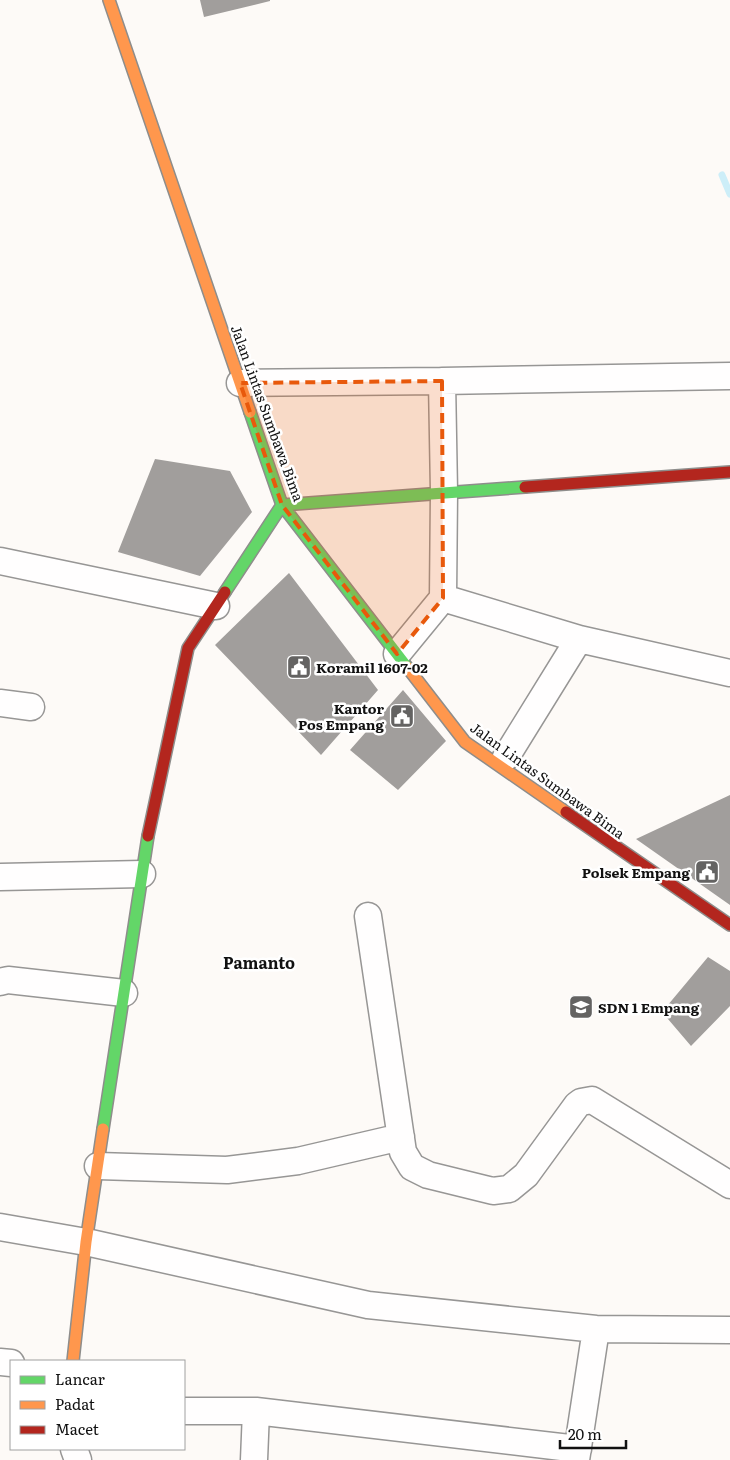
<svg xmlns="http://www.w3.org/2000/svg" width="730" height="1460" font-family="Literata,serif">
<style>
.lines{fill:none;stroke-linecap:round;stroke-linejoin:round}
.stream{stroke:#cdeef8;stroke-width:7}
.building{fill:#a19e9c}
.street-casing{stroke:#979695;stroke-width:29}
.fast-casing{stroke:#8e8d8b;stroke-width:14}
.slow-casing{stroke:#8e8d8b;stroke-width:14}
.jam-casing{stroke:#8e8d8b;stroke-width:14}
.street{stroke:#fffefe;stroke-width:26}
.fast{stroke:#63d668;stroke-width:11}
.slow{stroke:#ff974d;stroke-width:11}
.jam{stroke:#b3261e;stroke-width:11}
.marked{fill:#e8590c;fill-opacity:0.2;stroke:#e8590c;stroke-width:4;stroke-dasharray:10 6;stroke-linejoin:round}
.labels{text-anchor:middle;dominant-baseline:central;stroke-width:5;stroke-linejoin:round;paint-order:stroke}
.street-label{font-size:14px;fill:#111;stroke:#fff}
.poi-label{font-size:14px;font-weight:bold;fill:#111;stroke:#fff;text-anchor:start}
.quarter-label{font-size:16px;font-weight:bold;fill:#111;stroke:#fff}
</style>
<rect width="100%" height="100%" fill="#fdfaf7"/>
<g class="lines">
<!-- stream -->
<path class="stream" d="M722 175 730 194"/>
</g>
<!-- building -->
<path class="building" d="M200 0H270V1L204 17Z
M155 459 230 471 252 512 200 576 118 552Z
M289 573 378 690 321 755 215 645Z
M403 690 446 741 398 790 350 750Z
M730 795V905L636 839Z
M708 957 730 971V1006L691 1046 662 1012Z"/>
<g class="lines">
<defs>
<path id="street" d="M240 383 442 381
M0 561 216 606
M443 598 579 639
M397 654 443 598 444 492 442 381 730 376
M0 703 31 707
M506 757 579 639 730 673
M0 877 142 874
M368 916 403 1152 412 1167 428 1175 493 1191 509 1189 526 1175 577 1105 581 1102 592 1100 730 1185
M0 982 8 980 124 993
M98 1166 227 1170 298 1161 401 1137
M0 1227 86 1242 368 1305 596 1329 730 1330
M0 1362 11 1363
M184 1411H256L578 1449
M74 1449 78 1460
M254 1460 256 1411
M576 1460 596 1329"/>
<path id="fast" d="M250 412 282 505 407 667
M225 592 282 505 525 487
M103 1129 148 836"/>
<path id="slow" d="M109 0 250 412
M407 667 465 742 566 812
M73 1361 86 1242 103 1129"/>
<path id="jam" d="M525 487 730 472
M566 812 730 925
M148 836 188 648 225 592"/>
</defs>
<!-- street casing -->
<use href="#street" class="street-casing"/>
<!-- fast casing -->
<use href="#fast" class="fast-casing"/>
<!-- slow casing -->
<use href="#slow" class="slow-casing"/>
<!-- jam casing -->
<use href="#jam" class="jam-casing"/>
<!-- street -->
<use href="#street" class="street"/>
<!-- fast -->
<use href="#fast" class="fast"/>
<!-- slow -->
<use href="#slow" class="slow"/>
<!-- jam -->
<use href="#jam" class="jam"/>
</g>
<!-- marked area -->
<path class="marked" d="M442 381 443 598 397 654 282 505 240 383Z"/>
<!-- icons -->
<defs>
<symbol id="civic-square" viewBox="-11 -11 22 22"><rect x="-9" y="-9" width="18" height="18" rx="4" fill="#646362" stroke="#fff"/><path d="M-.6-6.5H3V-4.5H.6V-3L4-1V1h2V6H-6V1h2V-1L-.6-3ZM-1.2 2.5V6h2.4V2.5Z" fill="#fff"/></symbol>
<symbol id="school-square" viewBox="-11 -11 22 22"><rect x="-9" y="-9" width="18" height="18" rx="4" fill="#646362" stroke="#fff"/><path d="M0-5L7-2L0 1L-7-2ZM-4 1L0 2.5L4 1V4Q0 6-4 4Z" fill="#fff"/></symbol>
</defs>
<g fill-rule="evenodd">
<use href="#civic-square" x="285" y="653" width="28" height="28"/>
<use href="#civic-square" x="388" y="702" width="28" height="28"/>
<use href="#civic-square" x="693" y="858" width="28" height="28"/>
<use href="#school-square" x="567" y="993" width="28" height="28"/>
</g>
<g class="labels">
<!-- street labels -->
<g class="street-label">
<text transform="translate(268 413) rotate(70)">Jalan Lintas Sumbawa Bima</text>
<text transform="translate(548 780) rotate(36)">Jalan Lintas Sumbawa Bima</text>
</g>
<!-- poi labels -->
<g class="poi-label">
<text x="316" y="667">Koramil 1607-02</text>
<text x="384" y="708" text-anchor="end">Kantor<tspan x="384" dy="16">Pos Empang</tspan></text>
<text x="690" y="872" text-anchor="end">Polsek Empang</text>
<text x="598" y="1007">SDN 1 Empang</text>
</g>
<!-- quarter labels -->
<g class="quarter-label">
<text x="259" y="962">Pamanto</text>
</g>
</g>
<!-- legend -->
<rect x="10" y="1360" width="175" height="90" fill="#ffffff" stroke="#a0a0a0"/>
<rect x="20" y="1376" width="25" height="8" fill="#63d668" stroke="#a0a0a0"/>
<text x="55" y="1385" font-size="15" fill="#111111">Lancar</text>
<rect x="20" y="1401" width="25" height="8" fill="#ff974d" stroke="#a0a0a0"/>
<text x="55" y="1410" font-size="15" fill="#111111">Padat</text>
<rect x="20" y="1426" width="25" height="8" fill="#b3261e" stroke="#a0a0a0"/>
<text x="55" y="1435" font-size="15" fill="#111111">Macet</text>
<!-- scale -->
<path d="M560 1440v8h66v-8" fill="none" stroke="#111111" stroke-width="2.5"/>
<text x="568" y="1440" font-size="15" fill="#111111" stroke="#ffffff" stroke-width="4" paint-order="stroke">20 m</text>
</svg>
